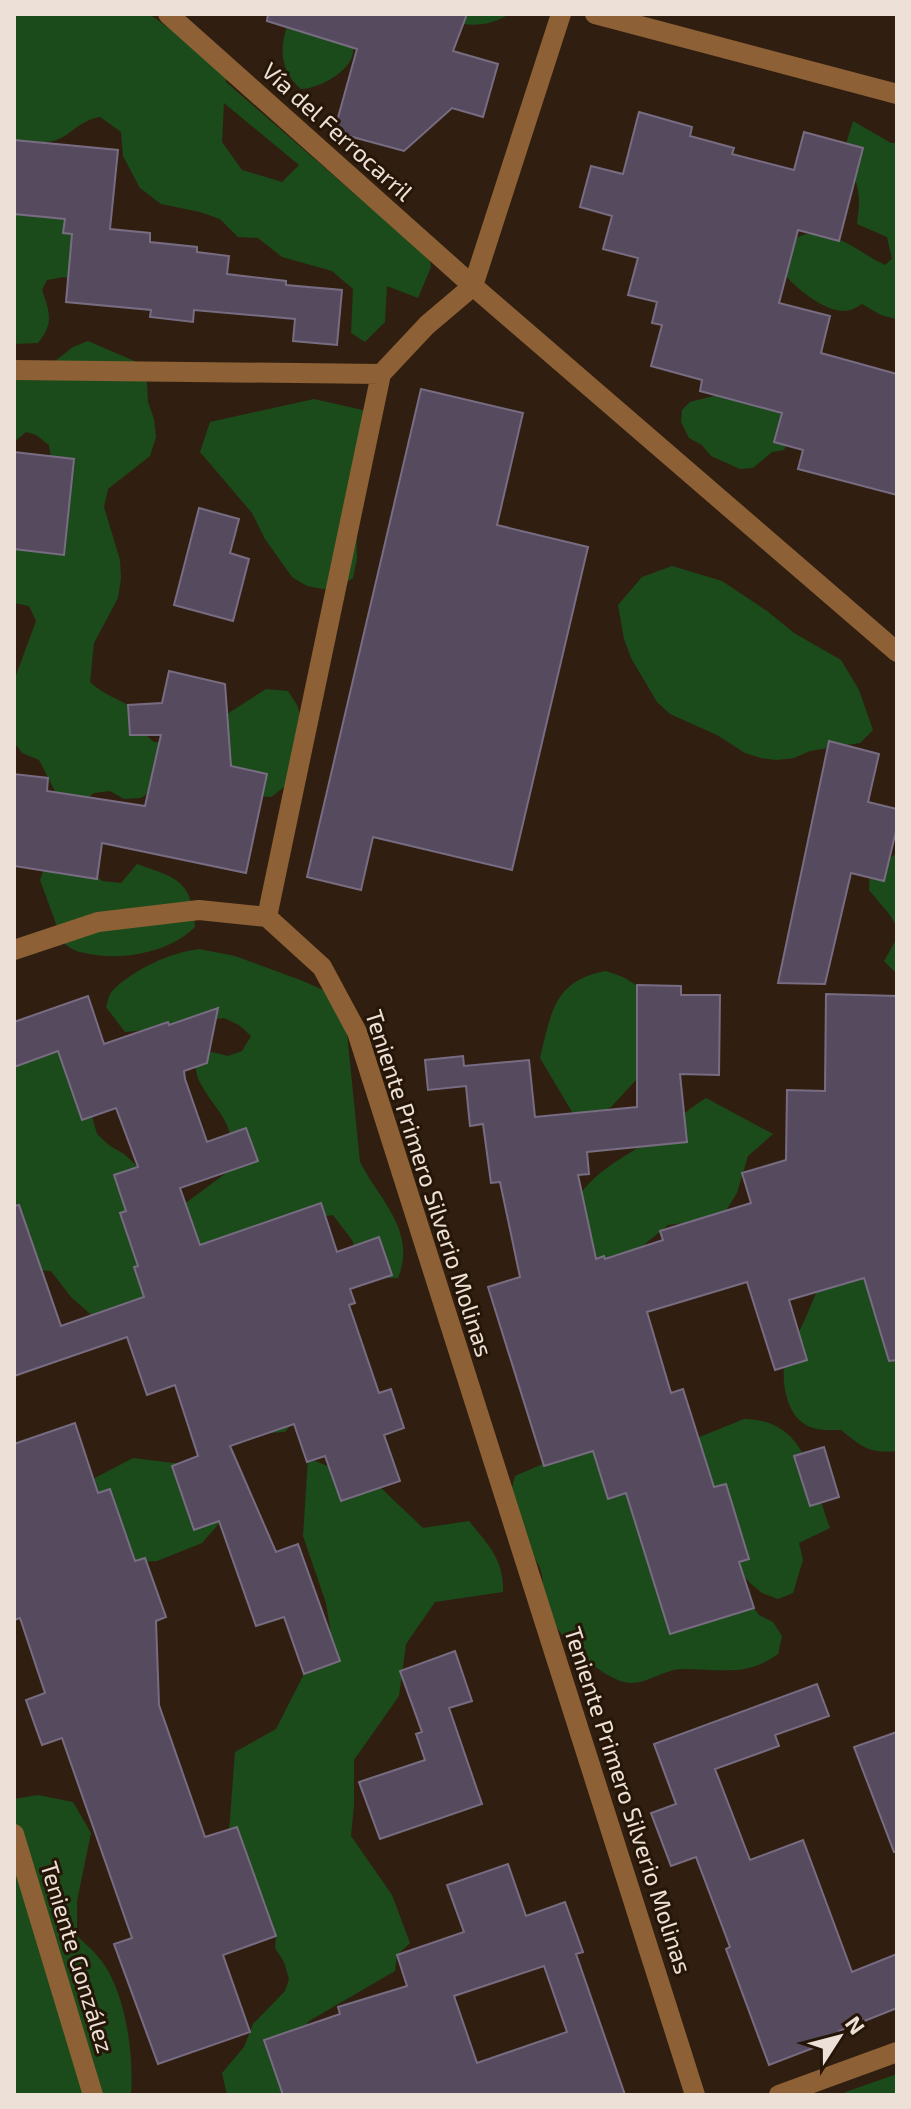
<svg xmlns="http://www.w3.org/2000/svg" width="911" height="2109" font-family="'Exo 2',sans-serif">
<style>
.green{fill:#1b4b1a;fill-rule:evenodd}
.building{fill:#564a5f;stroke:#786c82;stroke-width:2;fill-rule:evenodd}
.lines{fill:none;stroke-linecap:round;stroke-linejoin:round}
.minor{stroke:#8e6035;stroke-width:20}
.labels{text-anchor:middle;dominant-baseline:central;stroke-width:6;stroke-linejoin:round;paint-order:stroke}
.street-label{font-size:24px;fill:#ece0d7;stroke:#261607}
</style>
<rect width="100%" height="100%" fill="#301f11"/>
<!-- green -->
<path class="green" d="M14 14H149L227 69 226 82 364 202 429 252 431 267 418 298 387 286 385 322 365 342 351 333 353 289 332 271 282 257 258 238 238 237 220 219 200 212 161 204 140 188 123 156 121 132 100 117C84 119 75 130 61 138 49 144 36 142 23 143L14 152ZM224 103 299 165 282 182 242 170 222 142Z
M455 14H509C494 24 476 27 458 23Z
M289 21 349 27C350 35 354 46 353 53 350 72 318 89 301 89 279 70 279 46 289 21Z
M853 121 891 143H897L896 319 881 315 862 304C858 306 854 309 850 310 828 316 796 288 783 273L789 242C794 239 801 235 807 234 836 230 861 254 885 265L892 259 887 237 857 224C861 195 860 182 842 157Z
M14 172 74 191 73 280 64 277 47 280 42 290C50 313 54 323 38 343L14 344Z
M88 341 146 366 148 402 154 419 156 437 150 456 108 489 104 507 120 560 121 578 118 598 94 643 90 682C104 695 117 698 133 708L140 730 154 742H172L202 730 266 689 288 691 297 705 303 722 292 772 284 787 271 797 154 789 141 798 124 799 110 791 94 793 81 803 89 869 102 881 121 883 137 864C177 878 192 880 195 927 168 954 117 962 80 952 74 951 68 946 63 943L40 880 54 842 57 795 39 760 22 753 14 742 15 678 36 621 29 606 14 603V551L31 541 51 461 49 445 36 435 26 432 14 442V375L46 368 73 347Z
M776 380 789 440 784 450 772 452 753 468 740 469 711 456 702 445 689 438 681 422 682 410 690 402Z
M314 399 376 413 356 503 357 558 353 578 340 586 323 589 307 586 292 577 265 539 252 513 200 452 210 422Z
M672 566 722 581 767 611 794 633 841 660 859 690 873 730 860 743 810 751 794 758 777 760 761 758 745 753 717 735 670 714 657 702 631 658 624 639 618 605 642 577Z
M897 853V927L890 915 869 890 870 872Z
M897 938V974L884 961Z
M199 949 235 956 303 981 323 990 338 1006 346 1023 360 1162C380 1201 417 1231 398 1278H381L358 1256 352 1240 333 1215 266 1226 293 1422 285 1432 268 1433 164 1227 187 1202 226 1173C229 1163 232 1152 231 1142 230 1119 212 1105 202 1086 196 1077 195 1066 195 1055L212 1052 228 1056 242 1051 251 1036 239 1025 224 1018 174 1025 158 1029 125 1032 106 1007C108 1001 109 994 113 990 135 969 169 953 199 949Z
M606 971 623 977 652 995 658 1028 636 1080 611 1107 595 1116 578 1122 540 1058C551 1013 554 980 606 971Z
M23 1050 58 1052 82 1080 97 1134 110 1146 124 1154 138 1167V1266L151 1293 161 1328 97 1320 71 1297 51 1271 34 1270 17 1247 31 1239V1234L14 1216V1053Z
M706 1098 773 1134 748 1156 737 1193 727 1209 714 1219 668 1225 622 1263 605 1266 579 1235 573 1205C592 1172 620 1160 650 1140 670 1127 686 1110 706 1098Z
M855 1248 897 1322V1451C869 1454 861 1446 841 1430 830 1430 820 1431 810 1427 785 1417 780 1378 786 1355 788 1348 795 1341 798 1334 810 1310 819 1284 830 1259Z
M744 1419C807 1419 813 1481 830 1528L799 1543 803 1560 793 1593 778 1599 762 1593 750 1583 738 1569 700 1472 697 1438Z
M595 1450 616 1451 684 1614 754 1608 759 1615 773 1622 782 1636 778 1654C746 1677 721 1669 684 1669 664 1669 649 1683 631 1683 602 1682 550 1630 544 1603 541 1591 545 1577 539 1566 522 1533 502 1517 515 1476L561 1456Z
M133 1458 182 1464 222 1520 202 1543 157 1561 123 1563 91 1480Z
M308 1458 381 1488 423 1528 469 1521C488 1545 504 1559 503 1592L435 1602 406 1644 399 1696 354 1760V1805L351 1836 392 1895 410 1943 397 1955 395 1971 309 2021 299 2034 311 2095H227L222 2073 244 2047 253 2024 285 1991 289 1979 284 1962 275 1948 276 1936 253 1871 229 1832 235 1752 276 1729 304 1674 326 1650 331 1635 326 1603 303 1536Z
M38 1795 73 1802 91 1833 77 1901V1936C86 1944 96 1953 103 1963 126 1995 134 2056 131 2095H14V1799Z
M897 2074V2095H837Z"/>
<!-- building -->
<path class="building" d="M268 14H467L453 51 498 64 483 117 452 108 404 151 334 132 357 49 267 21Z
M639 112 692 127 690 136 734 148 732 154 794 170 804 132 863 148 839 241 798 230 779 303 830 316 821 353 897 374V495L798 469 803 450 774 442 782 413 700 391 702 380 651 366 662 325 652 323 657 302 628 295 638 258 603 249 612 216 580 207 591 166 623 174Z
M14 140 118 150 110 229 150 233V242L197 247V252L229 256 227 274 286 281V285L342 290 337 345 293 341 295 319 194 310 193 322 150 317 151 310 66 302 72 234 63 233 65 219 14 214Z
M421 389 523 413 497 525 588 547 512 870 373 837 361 890 307 877Z
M14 452 74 459 64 555 14 549Z
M199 508 239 519 230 553 249 559 233 621 174 605Z
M169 671 225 684 231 766 267 774 246 873 102 843 97 879 14 866V774L48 778 47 791 145 806 161 735H130L128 705 162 703Z
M829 741 879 754 868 802 897 809V827L884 881 851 873 825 984 778 983Z
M637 985 681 986V995H720L719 1075 680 1074 687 1142 587 1152 589 1174 578 1175 596 1259 604 1256 605 1259 663 1240 660 1231 751 1203 742 1173 786 1160 787 1090 825 1091 826 994 897 996V1360L889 1361 864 1278 789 1300 807 1360 775 1370 747 1282 647 1312 671 1393 683 1389 714 1487 726 1484 749 1559 739 1562 754 1608 670 1634 626 1493 608 1499 593 1451 544 1466 488 1287 520 1277 500 1182 491 1183 483 1124 470 1126 466 1086 428 1090 425 1060 463 1056 464 1066 529 1060 535 1117 637 1107Z
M88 996 104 1044 168 1022 169 1025 218 1008 207 1063 184 1071 185 1079 207 1142 246 1128 258 1161 180 1188 200 1245 321 1203 337 1252 379 1237 392 1275 350 1289 355 1303 349 1305 379 1393 391 1389 404 1428 384 1435 400 1481 341 1501 325 1456 307 1462 294 1424 230 1446 276 1552 298 1544 340 1661 304 1674 284 1617 256 1626 219 1521 194 1530 172 1466 198 1456 175 1385 147 1395 127 1337 14 1376V1206L19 1205 61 1326 144 1297 134 1267 138 1266 120 1213 126 1211 114 1175 138 1167 116 1108 82 1120 58 1051 14 1067V1022Z
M75 1423 98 1493 110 1489 135 1561 145 1558 166 1617 156 1621 159 1705 205 1837 237 1827 276 1936 223 1955 250 2032 158 2064 114 1944 132 1938 62 1738 42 1745 26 1700 45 1693 20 1618 14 1620V1444Z
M824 1447 839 1497 810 1506 794 1456Z
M455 1651 472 1701 449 1708 482 1804 380 1839 359 1782 425 1760 416 1734 422 1732 400 1671Z
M817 1684 829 1716 775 1735 779 1746 715 1769 750 1860 803 1840 852 1972 897 1954V2008L839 2031 842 2037 769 2065 726 1949 730 1947 696 1857 671 1866 651 1813 676 1804 654 1744Z
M897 1732V1852H894L854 1747Z
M508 1864 526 1916 565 1902 583 1952 576 1954 625 2095H283L264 2040 340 2014 338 2007 407 1986 397 1955 464 1932 447 1885ZM544 1966 567 2032 477 2063 454 1996Z"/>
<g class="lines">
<!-- minor -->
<path class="minor" d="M168 14 473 286 897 652
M595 14 897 94
M473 286 561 14
M14 370 381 374
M267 917 322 967 357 1032 695 2095
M267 917 381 374 427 325 473 286
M14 950 98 922 199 910 267 917
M14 1834 93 2095
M779 2095 897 2052"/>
</g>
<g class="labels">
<!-- street labels -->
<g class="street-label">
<text transform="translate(338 131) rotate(42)">Vía del Ferrocarril</text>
<text transform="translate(430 1183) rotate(72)">Teniente Primero Silverio Molinas</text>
<text transform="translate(629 1800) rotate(72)">Teniente Primero Silverio Molinas</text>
<text transform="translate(78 1957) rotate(73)">Teniente González</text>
</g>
</g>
<!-- border -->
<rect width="911" height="2109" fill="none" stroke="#ece0d7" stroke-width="32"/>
<!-- north arrow -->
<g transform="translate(839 2037) rotate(54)" stroke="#261607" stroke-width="6" paint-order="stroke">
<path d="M0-6L14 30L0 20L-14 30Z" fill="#ece0d7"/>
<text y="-12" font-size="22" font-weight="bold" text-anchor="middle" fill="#ece0d7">N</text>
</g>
</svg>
